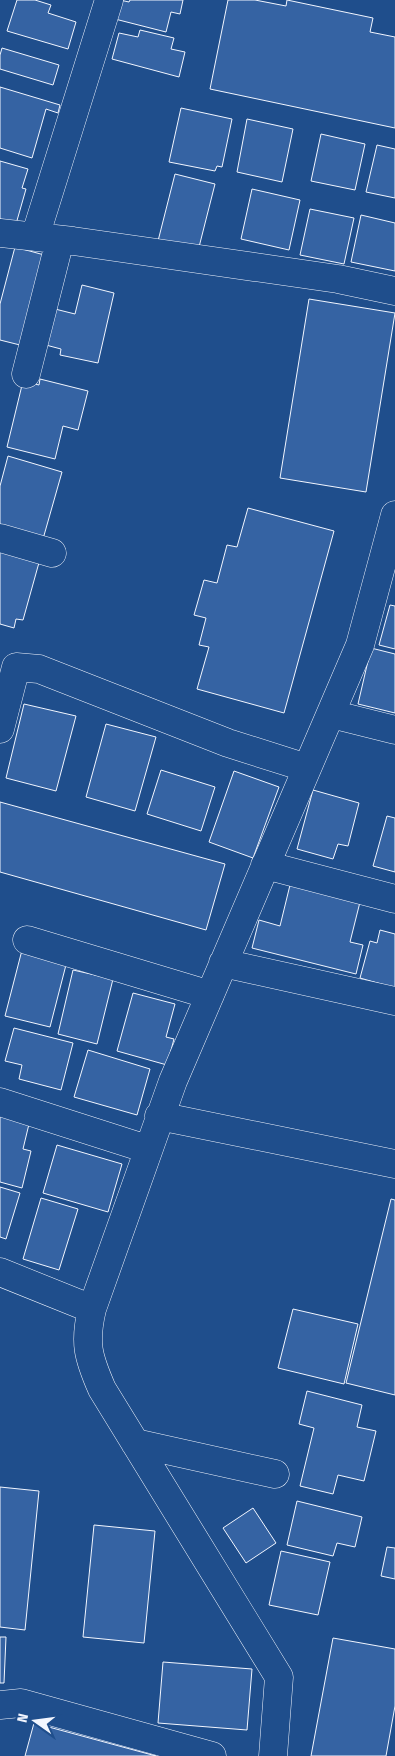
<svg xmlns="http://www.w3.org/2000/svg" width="395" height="1756" font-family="'Fira Sans Condensed',sans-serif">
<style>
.building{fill:#3563a3;stroke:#f2f6ff}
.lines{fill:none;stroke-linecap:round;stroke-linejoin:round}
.street-casing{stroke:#f2f6ff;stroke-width:29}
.street{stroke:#1f4e8c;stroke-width:28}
</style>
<rect width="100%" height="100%" fill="#1f4e8c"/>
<!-- building -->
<path class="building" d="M17 0H35L51 5 48 13 76 22 68 49 7 31Z
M120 0 129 2 130 0H183L180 14 171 12 166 32 115 19Z
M228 0H255L286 6 287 0 373 18 370 32 395 37V128L210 89Z
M140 30 174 38 171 49 185 52 179 77 112 59 119 33 138 37Z
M2 48 59 65 53 85 0 69V55Z
M0 87 60 105 58 113 46 109 32 158 0 148Z
M181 108 232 119 222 167 217 166 215 171 169 162Z
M247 119 293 129 282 182 237 172Z
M321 134 365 144 355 190 311 181Z
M377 145 395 149V198L366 192Z
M0 161 28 169 22 188 26 189 16 224 0 219Z
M175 174 215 184 198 251 158 241Z
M252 189 300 200 289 250 241 239Z
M310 209 354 218 344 264 300 255Z
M361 215 395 223V271L351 262Z
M15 247 48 256 24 346 0 340V304Z
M82 285 114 293 98 363 60 355 61 349 42 344 51 308 75 314Z
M309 299 395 313 366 492 280 478Z
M40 379 88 391 78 430 63 426 55 459 7 447 23 381 39 385Z
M8 456 62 472 43 539 0 527V486Z
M248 508 334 531 284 713 197 689 209 647 199 645 206 618 194 615 204 580 217 583 227 545 237 547Z
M0 548 40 559 23 620 16 619 14 628 0 624Z
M390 605 395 606V649L379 645Z
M371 648 395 654V713L358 704Z
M24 704 76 716 56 791 6 778Z
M106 724 156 737 135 811 86 797Z
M161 770 215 787 201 831 147 814Z
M234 771 279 787 253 858 209 842Z
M313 790 359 803 348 846 338 844 333 859 297 849Z
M0 802 225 864 206 930 0 872Z
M387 816 395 818V872L373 866Z
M290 885 360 902 350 942 363 945 356 974 252 948 259 920 280 926Z
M380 930 395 934V988L360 978 370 941 377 943Z
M22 950 67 961 50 1027 5 1016Z
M73 970 113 979 97 1044 58 1034Z
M133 993 175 1004 166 1037 174 1039 167 1065 117 1051Z
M14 1028 73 1043 61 1090 19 1079 22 1065 5 1061Z
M88 1050 150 1069 137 1115 74 1097Z
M0 1116 29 1124 23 1149 31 1151 22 1188 0 1182Z
M57 1145 122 1164 108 1212 43 1193Z
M0 1187 20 1193 6 1239 0 1237Z
M41 1198 78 1209 59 1270 23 1259Z
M391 1199 395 1200V1395L346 1383Z
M293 1309 358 1324 344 1384 278 1368Z
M307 1391 362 1405 357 1427 376 1431 364 1481 338 1475 333 1494 300 1486 314 1428 299 1424Z
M0 1487 39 1491 25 1630 0 1627Z
M297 1501 362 1517 355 1547 337 1543 333 1556 287 1545Z
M253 1508 276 1543 246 1563 223 1528Z
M94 1525 155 1531 144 1643 83 1637Z
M387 1547 395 1548V1579L381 1576Z
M281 1551 330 1562 318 1615 269 1605Z
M0 1637H6L4 1683H0Z
M333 1638 395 1649V1706L386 1756H311Z
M163 1662 252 1669 247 1730 158 1723Z
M34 1723 156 1756H25Z"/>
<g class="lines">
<defs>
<path id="street" d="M0 233 73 241 338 279 395 291
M35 237 109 0
M26 374 60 240
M0 538 52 553
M331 714 395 730
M0 729 16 667 39 669 228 743 307 768
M265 865 395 899
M27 940 210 995
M223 963 395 1001
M0 1102 147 1149
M159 1116 395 1164
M0 1272 92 1309
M135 1443 275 1474
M0 1705 21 1703 212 1756
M273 1756 279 1677 102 1389C88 1357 84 1343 92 1309L173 1081 360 645 395 515"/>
</defs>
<!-- street casing -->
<use href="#street" class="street-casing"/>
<!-- street -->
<use href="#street" class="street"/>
</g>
<!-- north arrow -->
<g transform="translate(35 1721) rotate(284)" stroke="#1f4e8c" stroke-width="4" paint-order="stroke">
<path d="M0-4L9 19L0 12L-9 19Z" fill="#f2f6ff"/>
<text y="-8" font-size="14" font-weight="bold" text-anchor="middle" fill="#f2f6ff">N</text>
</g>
</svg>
